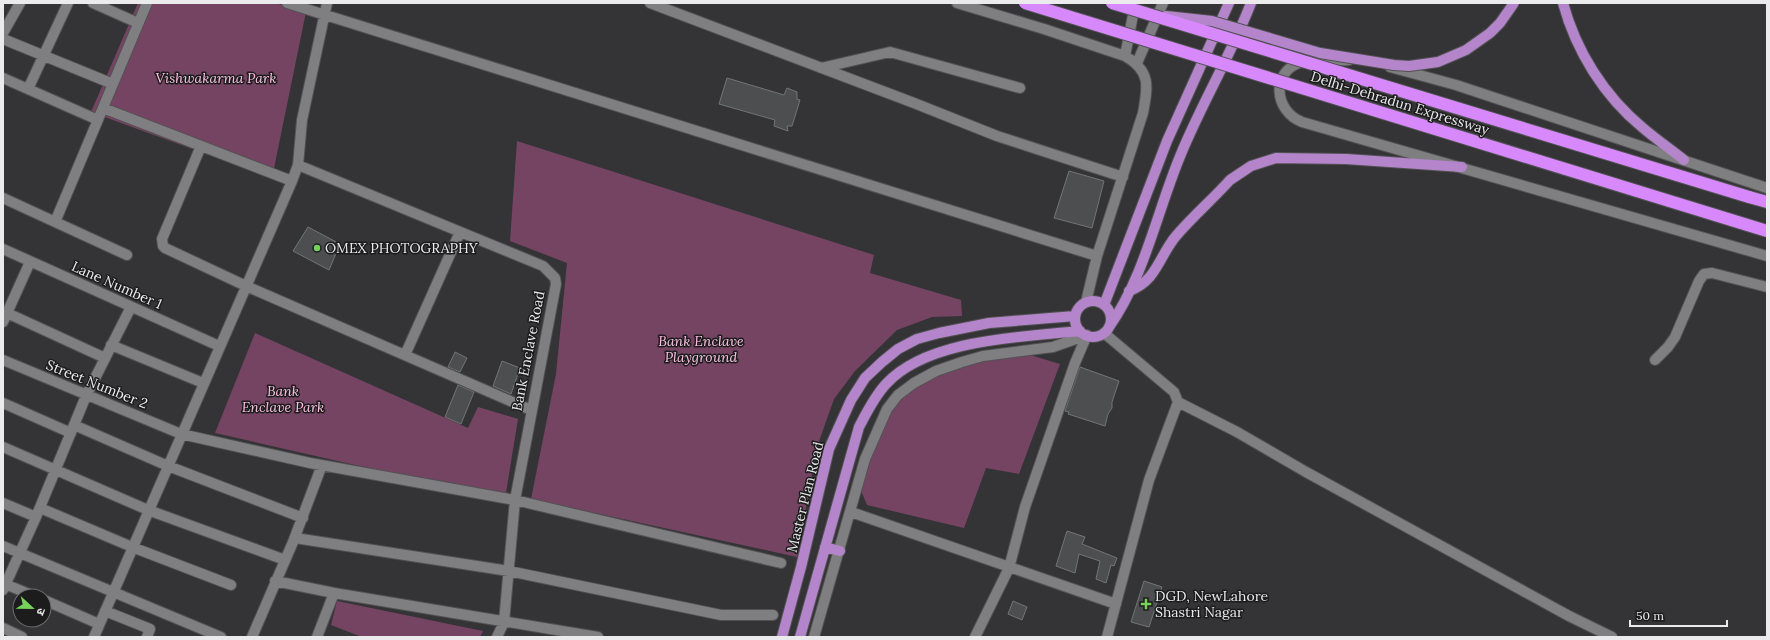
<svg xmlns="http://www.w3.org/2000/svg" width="1770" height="640" font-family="Lora,'Noto Sans Devanagari',serif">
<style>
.green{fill:#754462}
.building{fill:#4c4e50;stroke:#727577}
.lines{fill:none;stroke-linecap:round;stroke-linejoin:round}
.minor-casing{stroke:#525254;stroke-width:12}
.major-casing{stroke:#525254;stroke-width:12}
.highway-casing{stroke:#525254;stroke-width:14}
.minor{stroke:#7f7f82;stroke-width:10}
.major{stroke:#b485cb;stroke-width:10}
.highway{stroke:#d789fb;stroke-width:12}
.major-bridge-casing{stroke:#525254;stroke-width:12;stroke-linecap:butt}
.highway-bridge-casing{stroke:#525254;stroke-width:14;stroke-linecap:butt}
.major-bridge{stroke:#b485cb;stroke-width:10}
.highway-bridge{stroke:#d789fb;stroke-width:12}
.poi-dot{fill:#76d25a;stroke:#1c1c1d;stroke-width:1.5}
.labels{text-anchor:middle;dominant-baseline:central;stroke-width:3;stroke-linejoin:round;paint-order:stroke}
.park-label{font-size:14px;font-style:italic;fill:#fac0e1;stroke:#1c1c1d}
.street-label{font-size:14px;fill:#ebebed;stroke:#1c1c1d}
.poi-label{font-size:14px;fill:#ebebed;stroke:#1c1c1d;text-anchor:start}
</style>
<rect width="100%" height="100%" fill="#343437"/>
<!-- green -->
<path class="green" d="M138 3H275L306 12 272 178 91 112Z
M517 141 874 255 870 273 961 300 962 316 932 317 897 330 855 371 834 399 817 447 797 557 531 499 556 374 567 263 510 241Z
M255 333 468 428 478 407 518 419 505 499 215 433Z
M1030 355 1060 364 1019 474 986 468 964 528 867 505 860 488 887 408 923 377 976 359Z
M337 601 483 631 480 637H362L331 625Z"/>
<!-- building -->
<path class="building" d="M727 78 784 95 787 88 797 92V99L800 100 792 126H787L788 131 774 126 775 120 719 104Z
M1069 171 1104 181 1092 228 1054 218Z
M308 227 340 244 329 270 293 251Z
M455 352 467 358 460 372 448 367Z
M502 361 520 368 511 394 493 386Z
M1080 367 1119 381 1112 402V408L1108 414 1105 426 1068 414 1069 412 1065 411Z
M458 385 474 392 461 424 445 417Z
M1067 531 1085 537 1082 544 1117 558 1114 566 1111 565 1106 583 1096 579 1100 561 1079 554 1075 573 1056 566Z
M1144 581 1162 587 1149 627 1131 622Z
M1013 601 1027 607 1022 620 1008 614Z"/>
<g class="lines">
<defs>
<path id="minor" d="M93 3 138 23
M287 3 1097 256
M650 3 914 103 997 136 1123 177
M957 3 1044 29 1125 56C1151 71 1148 86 1143 113L1097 256 1086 302
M3 33 20 3
M3 39 113 84
M1125 56 1133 15 1131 3
M1349 60C1335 61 1315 58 1302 62 1270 71 1274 111 1302 122L1767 256
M1137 63 1163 3
M1390 67 1456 85 1767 188
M821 68 890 52 1020 88
M3 78 98 120
M28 89 68 3
M103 108 292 181
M201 146 162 239 163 246 165 248 246 286 531 410
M298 165 543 266 555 278 556 284 515 500 504 622 497 637
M3 198 127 255
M55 222 147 3
M3 249 219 346
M7 313 105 358
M3 322 30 262
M1104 333 1174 392 1178 402 1149 480 1107 637
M111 345 203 383
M405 355 460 232
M3 360 181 434 310 463 515 500 781 563
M1655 360 1668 347 1675 337 1699 281 1704 274 1712 273 1767 287
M1178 402 1237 432 1306 472 1569 616 1612 637
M3 403 71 433
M74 425 168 466 303 518
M3 447 148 510 285 560
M3 503 36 517
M40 508 132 547 231 585
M851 512 1116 604
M295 538 509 571 721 615H773
M3 546 221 637
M275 581 334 593
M5 584 34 596
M3 590 36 517 86 396 131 307
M44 600 99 624
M105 611 150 629 147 637
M3 628 22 637
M94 637 292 181 298 165 302 120 327 3
M252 637 293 542 322 465
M317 637 334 593 598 637
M814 637 865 459 887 409 898 395 914 383 936 371 962 362 983 356 1053 347 1087 335
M975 637 1009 568 1025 507 1075 363 1087 335"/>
<path id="major" d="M1563 3C1576 51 1604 96 1643 128 1656 139 1670 149 1684 160
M1129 291C1157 281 1159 256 1176 236 1193 216 1213 199 1230 180L1251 166 1276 158 1346 159 1462 167
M1075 319a18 18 0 1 1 36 0a18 18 0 1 1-36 0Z
M1104 305 1167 141 1229 3
M1109 327C1145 276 1157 211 1181 154 1202 103 1231 55 1251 3
M825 547 840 551
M782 637 801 567 829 449 851 400 865 378 882 362 898 349 917 339 939 333 989 323 1075 316
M800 637 859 427C867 412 874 397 886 384 927 339 1022 337 1080 331"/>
<path id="highway" d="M1749 197 1767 202"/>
</defs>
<!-- minor casing -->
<use href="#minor" class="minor-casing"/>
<!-- major casing -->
<use href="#major" class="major-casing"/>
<!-- highway casing -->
<use href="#highway" class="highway-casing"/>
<!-- minor -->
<use href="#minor" class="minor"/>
<!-- major -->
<use href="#major" class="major"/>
<!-- highway -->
<use href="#highway" class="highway"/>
<defs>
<path id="major-bridge" d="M1166 16 1212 21 1320 53 1394 65 1409 66 1438 62 1466 50 1490 33 1500 23 1514 3"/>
<path id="highway-bridge" d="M1025 3 1767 231
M1112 3 1749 197"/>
</defs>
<!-- major-bridge casing -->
<use href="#major-bridge" class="major-bridge-casing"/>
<!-- highway-bridge casing -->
<use href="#highway-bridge" class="highway-bridge-casing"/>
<!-- major-bridge -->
<use href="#major-bridge" class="major-bridge"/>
<!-- highway-bridge -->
<use href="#highway-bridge" class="highway-bridge"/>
</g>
<!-- markers -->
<g class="poi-dot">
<circle cx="317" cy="248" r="4"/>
<path d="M1144 598h4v4h4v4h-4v4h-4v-4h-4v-4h4z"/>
</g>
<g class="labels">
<!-- park labels -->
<g class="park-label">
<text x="216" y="78">Vishwakarma Park</text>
<text x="701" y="341">Bank Enclave<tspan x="701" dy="16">Playground</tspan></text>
<text x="283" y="391">Bank<tspan x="283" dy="16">Enclave Park</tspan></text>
</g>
<!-- street labels -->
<g class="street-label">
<text transform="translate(1400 103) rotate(17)">Delhi-Dehradun Expressway</text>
<text transform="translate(117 285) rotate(24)">Lane Number 1</text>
<text transform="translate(528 351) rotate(-79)">Bank Enclave Road</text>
<text transform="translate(97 384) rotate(22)">Street Number 2</text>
<text transform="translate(805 497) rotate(-76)">Master Plan Road</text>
</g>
<!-- poi labels -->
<g class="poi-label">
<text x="325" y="248">OMEX PHOTOGRAPHY</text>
<text x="1155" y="596">DGD, NewLahore<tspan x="1155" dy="16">Shastri Nagar</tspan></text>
</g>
</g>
<!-- border -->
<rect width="1770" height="640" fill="none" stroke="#ebebed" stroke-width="8"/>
<!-- north arrow -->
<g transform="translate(32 608) rotate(112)"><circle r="19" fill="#1c1c1d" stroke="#6f6f70"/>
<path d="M0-3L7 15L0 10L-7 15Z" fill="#76d25a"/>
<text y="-6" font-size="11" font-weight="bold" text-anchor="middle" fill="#ebebed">उ</text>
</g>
<!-- scale -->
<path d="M1630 620v6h97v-6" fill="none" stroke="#ebebed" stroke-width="2"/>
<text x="1636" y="620" font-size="12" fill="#ebebed" stroke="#1c1c1d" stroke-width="3" paint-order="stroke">50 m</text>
</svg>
